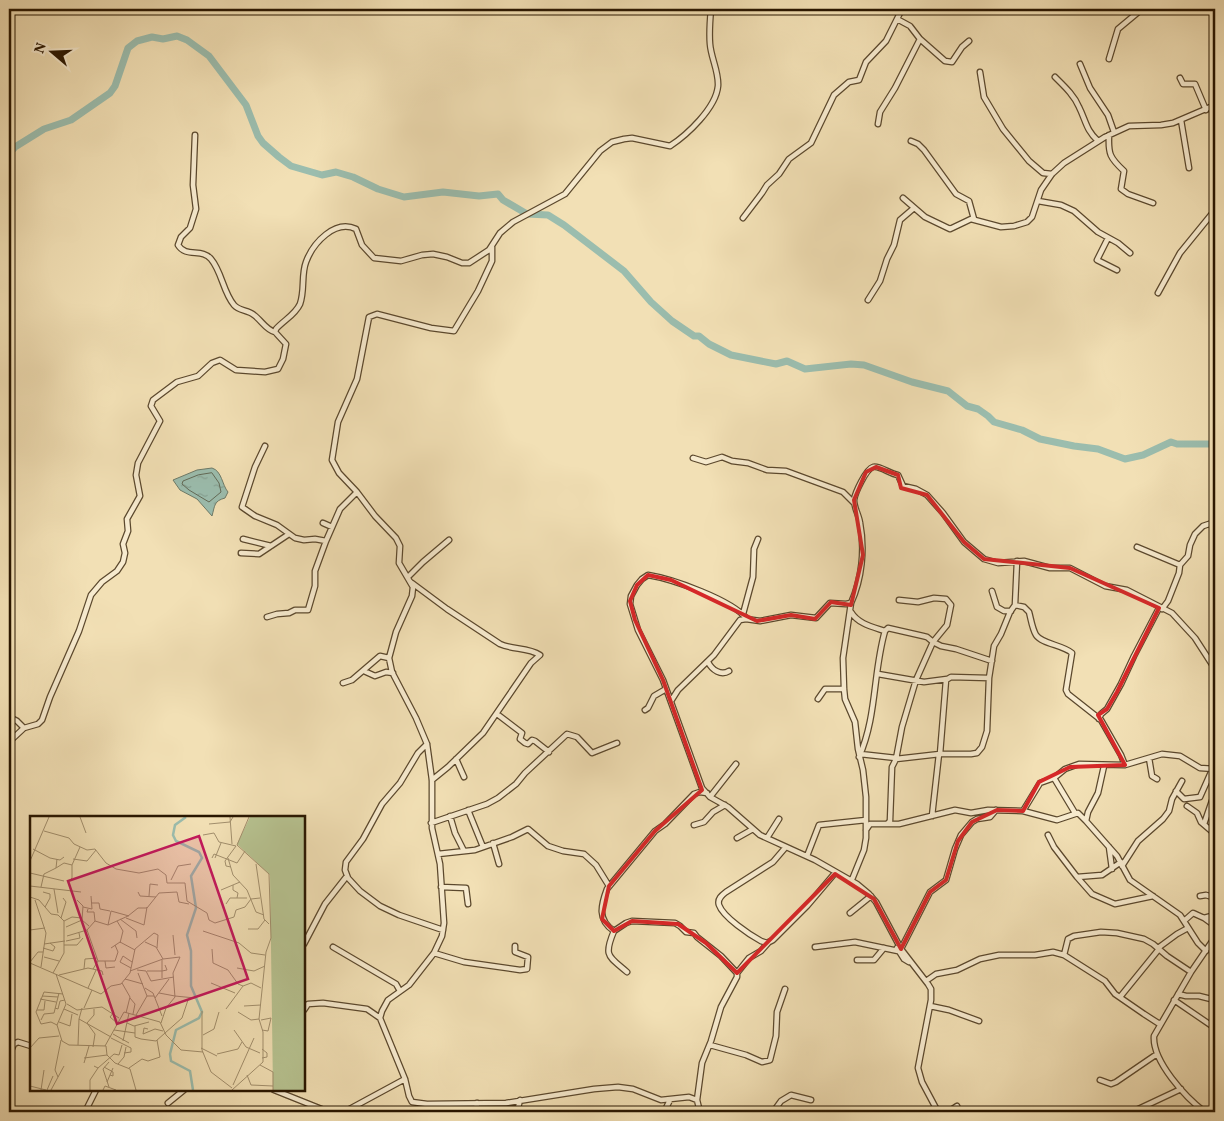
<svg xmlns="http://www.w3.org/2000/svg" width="1224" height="1121" font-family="Vollkorn,serif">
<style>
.water{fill:url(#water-ripples);stroke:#6d7a68}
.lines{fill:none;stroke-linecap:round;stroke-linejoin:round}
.shore{stroke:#626a57;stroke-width:1}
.river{stroke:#9bbdae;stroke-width:7}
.minor-casing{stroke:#5b482d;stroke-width:7}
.minor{stroke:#f7ebcf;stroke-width:4.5}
.marked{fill:none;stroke:#d62828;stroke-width:4;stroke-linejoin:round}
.inset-river{fill:none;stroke:#9bbdae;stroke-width:2.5}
.inset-road{fill:none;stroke:#a28f6d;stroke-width:1}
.view{fill:#c2185b;fill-opacity:0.15;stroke:#c2185b;stroke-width:2.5}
.inset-edge{fill:none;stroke:#291600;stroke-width:2.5}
</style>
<defs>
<pattern id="water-ripples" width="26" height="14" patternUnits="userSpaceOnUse" patternTransform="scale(1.25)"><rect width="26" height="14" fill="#9bbdae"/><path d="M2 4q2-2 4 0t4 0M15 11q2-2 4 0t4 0" fill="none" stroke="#86a294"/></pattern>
</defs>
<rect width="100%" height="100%" fill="#f2e0b5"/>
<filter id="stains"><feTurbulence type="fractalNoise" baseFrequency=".004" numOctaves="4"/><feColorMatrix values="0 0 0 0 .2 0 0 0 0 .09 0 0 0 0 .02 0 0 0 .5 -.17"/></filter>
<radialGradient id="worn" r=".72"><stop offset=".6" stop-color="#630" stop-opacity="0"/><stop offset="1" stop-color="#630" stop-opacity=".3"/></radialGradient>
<!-- water -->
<path class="water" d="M212 468C222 471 222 485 228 492L225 498C214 501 215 505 212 516L197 499 180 490 173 480 197 470Z"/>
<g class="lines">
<!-- shore -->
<path class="shore" d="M212 473 219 483 221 492 209 502 189 490 182 484 183 481 198 475Z"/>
<!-- river -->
<path class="river" d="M9 154 15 147 44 129 71 120 110 93 115 86 128 48 137 41 152 37 163 39 177 36 187 40 209 56 246 105 258 136 263 143 279 157 291 166 322 175 336 172 353 177 378 189 404 197 443 192 479 196 498 194 503 200 527 214 548 215 564 225 624 271 651 302 672 321 694 336H699L709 344 731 355 776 364 787 361 805 369 851 364 864 365 912 382 948 391 967 406 978 409 988 416 994 422 1022 430 1040 439 1074 446 1098 449 1125 459 1143 455 1171 442 1177 444H1215"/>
<defs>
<path id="minor" d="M897 19 910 26 920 39 945 61 952 62 962 47 969 41
M1109 59 1118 29 1142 9
M1080 64 1090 88 1108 115 1114 132
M980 72 984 97 1003 129 1029 161 1043 173 1052 174
M1055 77C1064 86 1074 95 1079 107 1086 121 1086 130 1098 141
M1180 78 1183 84H1195L1206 110
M1181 120 1189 168
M878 124 880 112 895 88 920 39
M195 135 193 185 196 209 190 228 181 237 178 245C186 258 202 248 211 259 222 272 223 292 234 305 239 311 248 310 254 315 262 321 266 330 275 332
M1109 135C1108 154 1110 158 1124 171L1121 189 1128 194 1153 203
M911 141 918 144 924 150 956 194 969 201 974 219
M903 198 925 217 950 229 971 219 1001 227 1014 226 1027 222 1032 217 1041 190 1052 174 1064 163 1105 137 1129 126 1161 125 1173 123 1215 105
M1038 201 1061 205 1074 211 1098 232 1118 243 1130 253
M743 218 762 193 767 185 779 174 789 159 811 143 834 95 849 82 859 80 866 62 886 41 902 9
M1108 238 1097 260 1117 270
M1158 293 1180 253 1215 210
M868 300 880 281 887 259 894 245 900 220 914 208
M265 446 255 467 242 507 255 516 277 525 295 538 304 540 315 539 326 541
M693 458 706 462 722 457 732 461 748 463 767 470 786 471 843 492 854 503
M323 523 332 527
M243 539 271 546
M1137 547 1180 565
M241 553 259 554 289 534
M408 577 423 562 449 540
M412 583 447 609 500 644C513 650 528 647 540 655L531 663 483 733 448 767 432 780
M992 591 997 607 1004 611H1011
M899 600 918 602 934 598 946 599 951 605 947 625 933 642 941 646 956 649 992 661
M851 603 843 658 844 689 845 699 855 722 858 749 863 770 866 797V838L864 850 851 882
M1015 605 1024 607 1029 612C1031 619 1032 628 1036 635 1042 644 1063 645 1072 653L1066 690 1068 694 1101 720 1121 755 1125 765
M1162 609 1168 601 1179 573 1180 565 1188 556 1190 545 1195 534 1203 526 1215 522
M851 612C858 624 873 627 885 631L888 628 923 636 927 637 933 642 916 680 902 727 896 759
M743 614 753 577 754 549 758 539
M267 617 277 614 289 613 295 610H308L315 586V571L326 541 340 509 357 492
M747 619C732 600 673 579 648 575L642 579 637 585 631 596 630 604 638 630 663 680 702 788 710 797 728 807 760 835 815 860 857 884 869 894 876 902 901 949 928 984 931 989V1000L918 1068 922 1082 938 1112
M708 662C712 670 721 676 729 671
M364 671 375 676 386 672 393 673
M878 674 924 682 947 679
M343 683 352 680 380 656 389 658
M818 699 825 689H844
M671 701 678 690 714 655 740 620 746 619 760 621 791 615 816 618 830 603 846 604 851 603C862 579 865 549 860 523 859 515 854 508 854 500 855 493 866 469 873 467 879 465 890 474 898 475L903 486 916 489 927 495 943 513 964 542 984 559 998 563 1024 561 1050 568H1070L1105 586 1127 590 1172 613 1195 638 1215 669
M645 710 648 708 654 696 666 689
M497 714 522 733 520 739 525 743 528 744 532 740 535 741 549 752
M9 717 17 721 24 728
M1099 719 1101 714 1107 709 1121 684 1134 656 1159 608
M9 742 24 728 38 724 42 720 50 697 79 631 91 595 102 582 117 571 123 562 125 553 123 544 128 531 127 519 140 496 136 475 138 463 160 421 151 406 153 400 177 382 198 376 212 363 220 360 236 370 265 372 278 369 283 359 286 344 275 332 276 329C284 320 295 315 300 304 305 290 301 275 306 262 313 243 335 219 356 229L362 245 374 258 401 261 422 255 433 254 447 257 462 263H469L489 250 500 233 513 222 565 194 600 151 612 142 624 139 632 138 670 146C687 135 716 108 718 86 719 72 711 58 710 44 709 32 710 20 711 9
M427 744 418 753 400 783 382 804 363 839 346 862 345 870 348 878 360 891 380 906 399 915 443 930
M860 754 896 758
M940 754 946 680 951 677 989 678
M859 757C877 717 873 672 885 631
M1149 758 1152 776 1157 779
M456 759 464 777
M1104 766 1098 793 1088 812 1086 821 1117 856 1130 880 1180 915 1198 943 1206 951
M1054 778 1075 813
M1176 791 1184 799 1200 797 1212 770
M710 797 736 764
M1187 806 1197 813 1201 822 1215 834
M468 810 483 847
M1023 811 1040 783 1054 778 1065 769 1079 764 1125 765 1162 754 1180 756 1200 768 1215 769
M450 816 455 833 464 851
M932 816 939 754
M431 823 487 804 498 798 516 784 525 773 567 734 577 737 592 753 617 743
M887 824H899L955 810 971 813 988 810 1023 811 1057 820 1078 813 1086 821
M1204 824 1215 792
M694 825 704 822 713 812 725 805
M866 830 870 824H887L890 821 892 767 896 759 940 754H971L977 753 982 747 987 731 989 678 994 646 1001 634 1010 612 1015 605 1017 561
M1048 835 1054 847 1077 877 1102 875 1121 862
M737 838 753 829
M767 838 779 819
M493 843 499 864
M1109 847 1112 869
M785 848 773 862 726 892C722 895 717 899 719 905 723 917 750 935 761 941L767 943 773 940 807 906 835 873
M438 854 475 850 512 837 528 829 548 846 563 851 584 854 596 865 609 886
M807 856 819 825 866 820
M1122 866 1138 841 1163 819 1169 811 1172 799 1182 781
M1077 877 1092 894 1115 904 1153 896
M441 887 466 888 468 904
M1200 896 1206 895 1215 898
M850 913 871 896
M1204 918 1215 926
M1184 921 1193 913 1204 918 1215 915
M614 931C597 920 601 905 607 889L655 831 665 824 694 794 700 792 707 793
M304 944 325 904 347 876
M333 947 396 984 400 991
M815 947 855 942 898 951
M897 948 904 959 909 962
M1158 948 1177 934 1188 928
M901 949 930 892 946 880 955 849 961 835 972 822 977 819 990 817 996 810
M434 953 464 962 520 970 527 969 528 957 515 952V946
M1064 955 1068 939 1074 936 1101 932 1117 933 1144 939 1153 944 1167 956 1191 972
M857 960H874L884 948
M627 972C609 956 603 957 614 931L626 923 632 921 675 923 680 926 686 932 694 933 697 937 721 956 737 973V977L721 1007 711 1041 702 1063 697 1100 700 1112
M737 973 749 958 761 951 769 942
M926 981 936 974 957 970 980 959 999 955H1035L1053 952 1064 955 1105 981 1115 994 1144 1014 1158 1023H1161
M1178 994 1186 996H1199L1215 1000
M1120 997 1159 949
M1174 1000 1215 1028
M930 1006 949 1010 979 1021
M304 1010 308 1004 323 1003 367 1009 380 1018
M710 1045 746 1055 762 1062 770 1060 776 1036 777 1012 785 989
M9 1056 14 1044 18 1042 31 1046
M1100 1080 1111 1084 1116 1082 1157 1054
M274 1090 329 1112
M168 1103 184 1090
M427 1104 506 1103 594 1089 618 1087 633 1089 661 1100 689 1097 697 1100
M85 1112 96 1090
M344 1112 405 1079
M429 1112 427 1104 412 1102 409 1096 405 1079 380 1018 382 1011 388 1000 409 985 434 953 442 936 444 923 440 864 432 828V780L427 744 416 718 392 672 389 658 396 632 412 596 413 587 399 563 400 546 396 538 375 516 357 492 339 473 332 460 338 422 357 379 369 317 377 314 431 328 454 331 478 291 492 261V247
M476 1112 477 1103
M517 1112 520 1100
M664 1112 670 1100
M773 1112 781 1101 791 1095 811 1100
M948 1112 957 1106
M1132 1112 1181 1089
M1205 1112C1186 1098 1152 1061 1154 1036L1191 972 1215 937"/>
</defs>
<!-- minor casing -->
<use href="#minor" class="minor-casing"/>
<!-- minor -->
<use href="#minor" class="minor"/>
</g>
<!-- marked area -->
<path class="marked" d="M876 467 898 475 901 488 927 495 964 542 984 559 1070 568 1159 608 1117 692 1107 709 1098 715 1125 765 1070 767 1039 782 1023 811 997 810 972 822 958 841 946 880 930 892 901 949 874 899 835 874 737 973 706 943 678 924 632 921 614 931 602 919 609 886 655 831 702 790 663 680 635 620 630 601 637 585 648 575 671 580 757 621 791 615 815 619 831 602 851 605 863 555 854 500 866 472Z"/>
<!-- overview -->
<g transform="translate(30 816)">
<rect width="275" height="275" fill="#f2e0b5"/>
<path d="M220 1H275V274H243L240 59 207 28Z" fill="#b7c391"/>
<path class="inset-river" d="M156 1 145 9 143 19 146 25 169 36 172 42 161 60 166 92 157 119 161 135V170L172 196 169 202 146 214 140 238 141 245 160 255 163 274"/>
<path class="inset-road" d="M50 1 56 17M200 1 202 28M179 8 200 6 203 1M14 15 39 22 44 28 57 34 65 33 76 47 86 53 109 57 128 53 136 59 137 67H155L157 85 177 97 179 104 185 107 204 101 206 94 215 91 221 83 230 82M173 19 184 17 189 26 206 30 195 45 196 50 201 51M3 33 20 42 30 44 34 41M182 42 184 38 207 47 215 35M185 42 191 27M198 42 203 59 217 74 226 96 234 99M43 43 57 45 66 34M0 45 19 1M226 48 234 103 239 108M26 52 34 47 42 49 50 31M0 57 34 65M141 64 148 50 161 48M38 66 42 62V49M203 69V74L208 77 207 82M0 70 51 76M11 71 14 58 26 52 27 43M24 73 28 97M191 74 210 66M13 76 20 78V82L15 91M108 76 110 80 126 81M119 80 120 68 128 69M0 81 9 84 21 98 28 99 34 105V137L23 157M5 84 16 117 11 151M47 84 53 90 52 104M62 87H69L70 93 80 95M196 88 200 82H217M53 91 62 93 61 80M58 93 57 96H64L65 105M31 102 36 86 33 82M96 102 114 109 117 91M90 103 106 115 107 122M34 105 42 101 52 102M87 105 93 115 90 127M78 109 81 95 99 100M36 111 52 104 59 110M218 113H228L235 104M0 114 15 112M57 114 68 145M173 115 209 127 221 137 235 139M143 119 145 139M37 120 57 114 65 105 78 109 98 100 108 92H117L129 77 147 76 149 86 159 88M36 125 50 122 49 117M115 126 126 131 133 143 150 141 143 157 145 181 136 192 131 207M14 128 35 125M34 129H47L53 122M13 132 23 135 25 131 20 127M81 132 90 126 105 134M182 133 183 147 198 154 208 168 213 170 221 167 231 172M14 141 29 145M75 145 76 152 85 151M0 146 8 136H13M0 147 71 178 81 170 91 168 100 157 105 133 124 117 128 119 127 132M101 152 90 146 93 140 102 146M207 152 224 155 235 150M54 153 55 143 67 142M63 153 68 145H85L88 136 85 129M107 154 116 155 121 165 144 161M100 155 133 143M117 155H132V144M108 157 117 180M26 158 36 188 27 209 32 225 39 229 76 230 77 239 85 247 100 253 106 274M29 159 58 152 72 155 73 159M132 162V155L137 154 135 149M95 163 113 168M92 167 100 181 96 197M181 167 205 177M58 172 66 154M115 172 123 177 132 200M129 177 145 180M12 180 28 181M145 180 165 182M100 182 105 188 103 198M125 182 139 163M10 183 26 186M37 188 47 194 72 191 89 202M214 190 231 189M25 192 28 193 30 185 35 184M52 192 49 203 81 221M54 192 62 174M34 193 48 199M196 193 213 170M7 194H14L15 185M172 195V234L181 256 202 272M84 196 80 201 87 207M208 196 221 204 229 203M106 199 117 180H124M11 204 14 198 24 197 29 177M231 204 241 202 238 215 232 214M29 206 40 210 42 198M57 207 65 218 63 231M57 207 64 199V193M97 207 104 210 119 206M27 209 21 206 11 208 6 196 14 176 33 178M105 210V221L111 223 126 225 135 217M118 213 114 212 113 218 125 213 133 215M84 214 105 217M204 214 216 231 230 237M135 217 152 202 158 184M83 218 99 227M173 219 184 213 189 196M81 222 101 232V236L94 237M93 225 99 197M48 229 49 203M75 230 94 196 130 206 136 219 151 234 173 236M0 232 9 222 29 220M171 232 187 240M232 233 237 237V241L232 242M187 238 208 233 212 226M54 242 77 239M79 246 73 253 79 271M54 247 59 230M88 248 94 241 96 231M230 249 243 256V274M64 250 68 252 84 238 89 239 92 229M74 251 83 256V260L80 259M99 252 112 243 118 245 130 241 127 224M217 259 221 269 243 270M28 261 25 254 31 224M77 266 83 252M203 269 224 222M0 270 16 274M11 274 14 254M17 274 23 260M21 274 34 250M60 274V264L68 252M73 274 75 270 86 274M202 274 233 246V216L229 203 236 136 241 122 239 58 207 29 219 1"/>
<path class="view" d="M169 20 218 163 87 208 38 65Z"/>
<rect width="275" height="275" class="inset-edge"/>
</g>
<!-- margin -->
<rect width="1224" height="1121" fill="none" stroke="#f2e0b5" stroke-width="30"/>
<rect x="10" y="10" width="1204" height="1101" fill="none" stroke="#291600" stroke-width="2.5"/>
<rect x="15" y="15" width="1194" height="1091" fill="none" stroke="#291600"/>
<!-- north arrow -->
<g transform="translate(52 52) rotate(289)" stroke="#f7ebcf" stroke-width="4" paint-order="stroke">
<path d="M0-4L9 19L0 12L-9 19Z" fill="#291600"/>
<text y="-8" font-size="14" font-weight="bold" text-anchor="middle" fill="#291600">N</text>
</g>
<rect width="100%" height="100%" filter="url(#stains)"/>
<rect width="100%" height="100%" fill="url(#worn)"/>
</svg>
